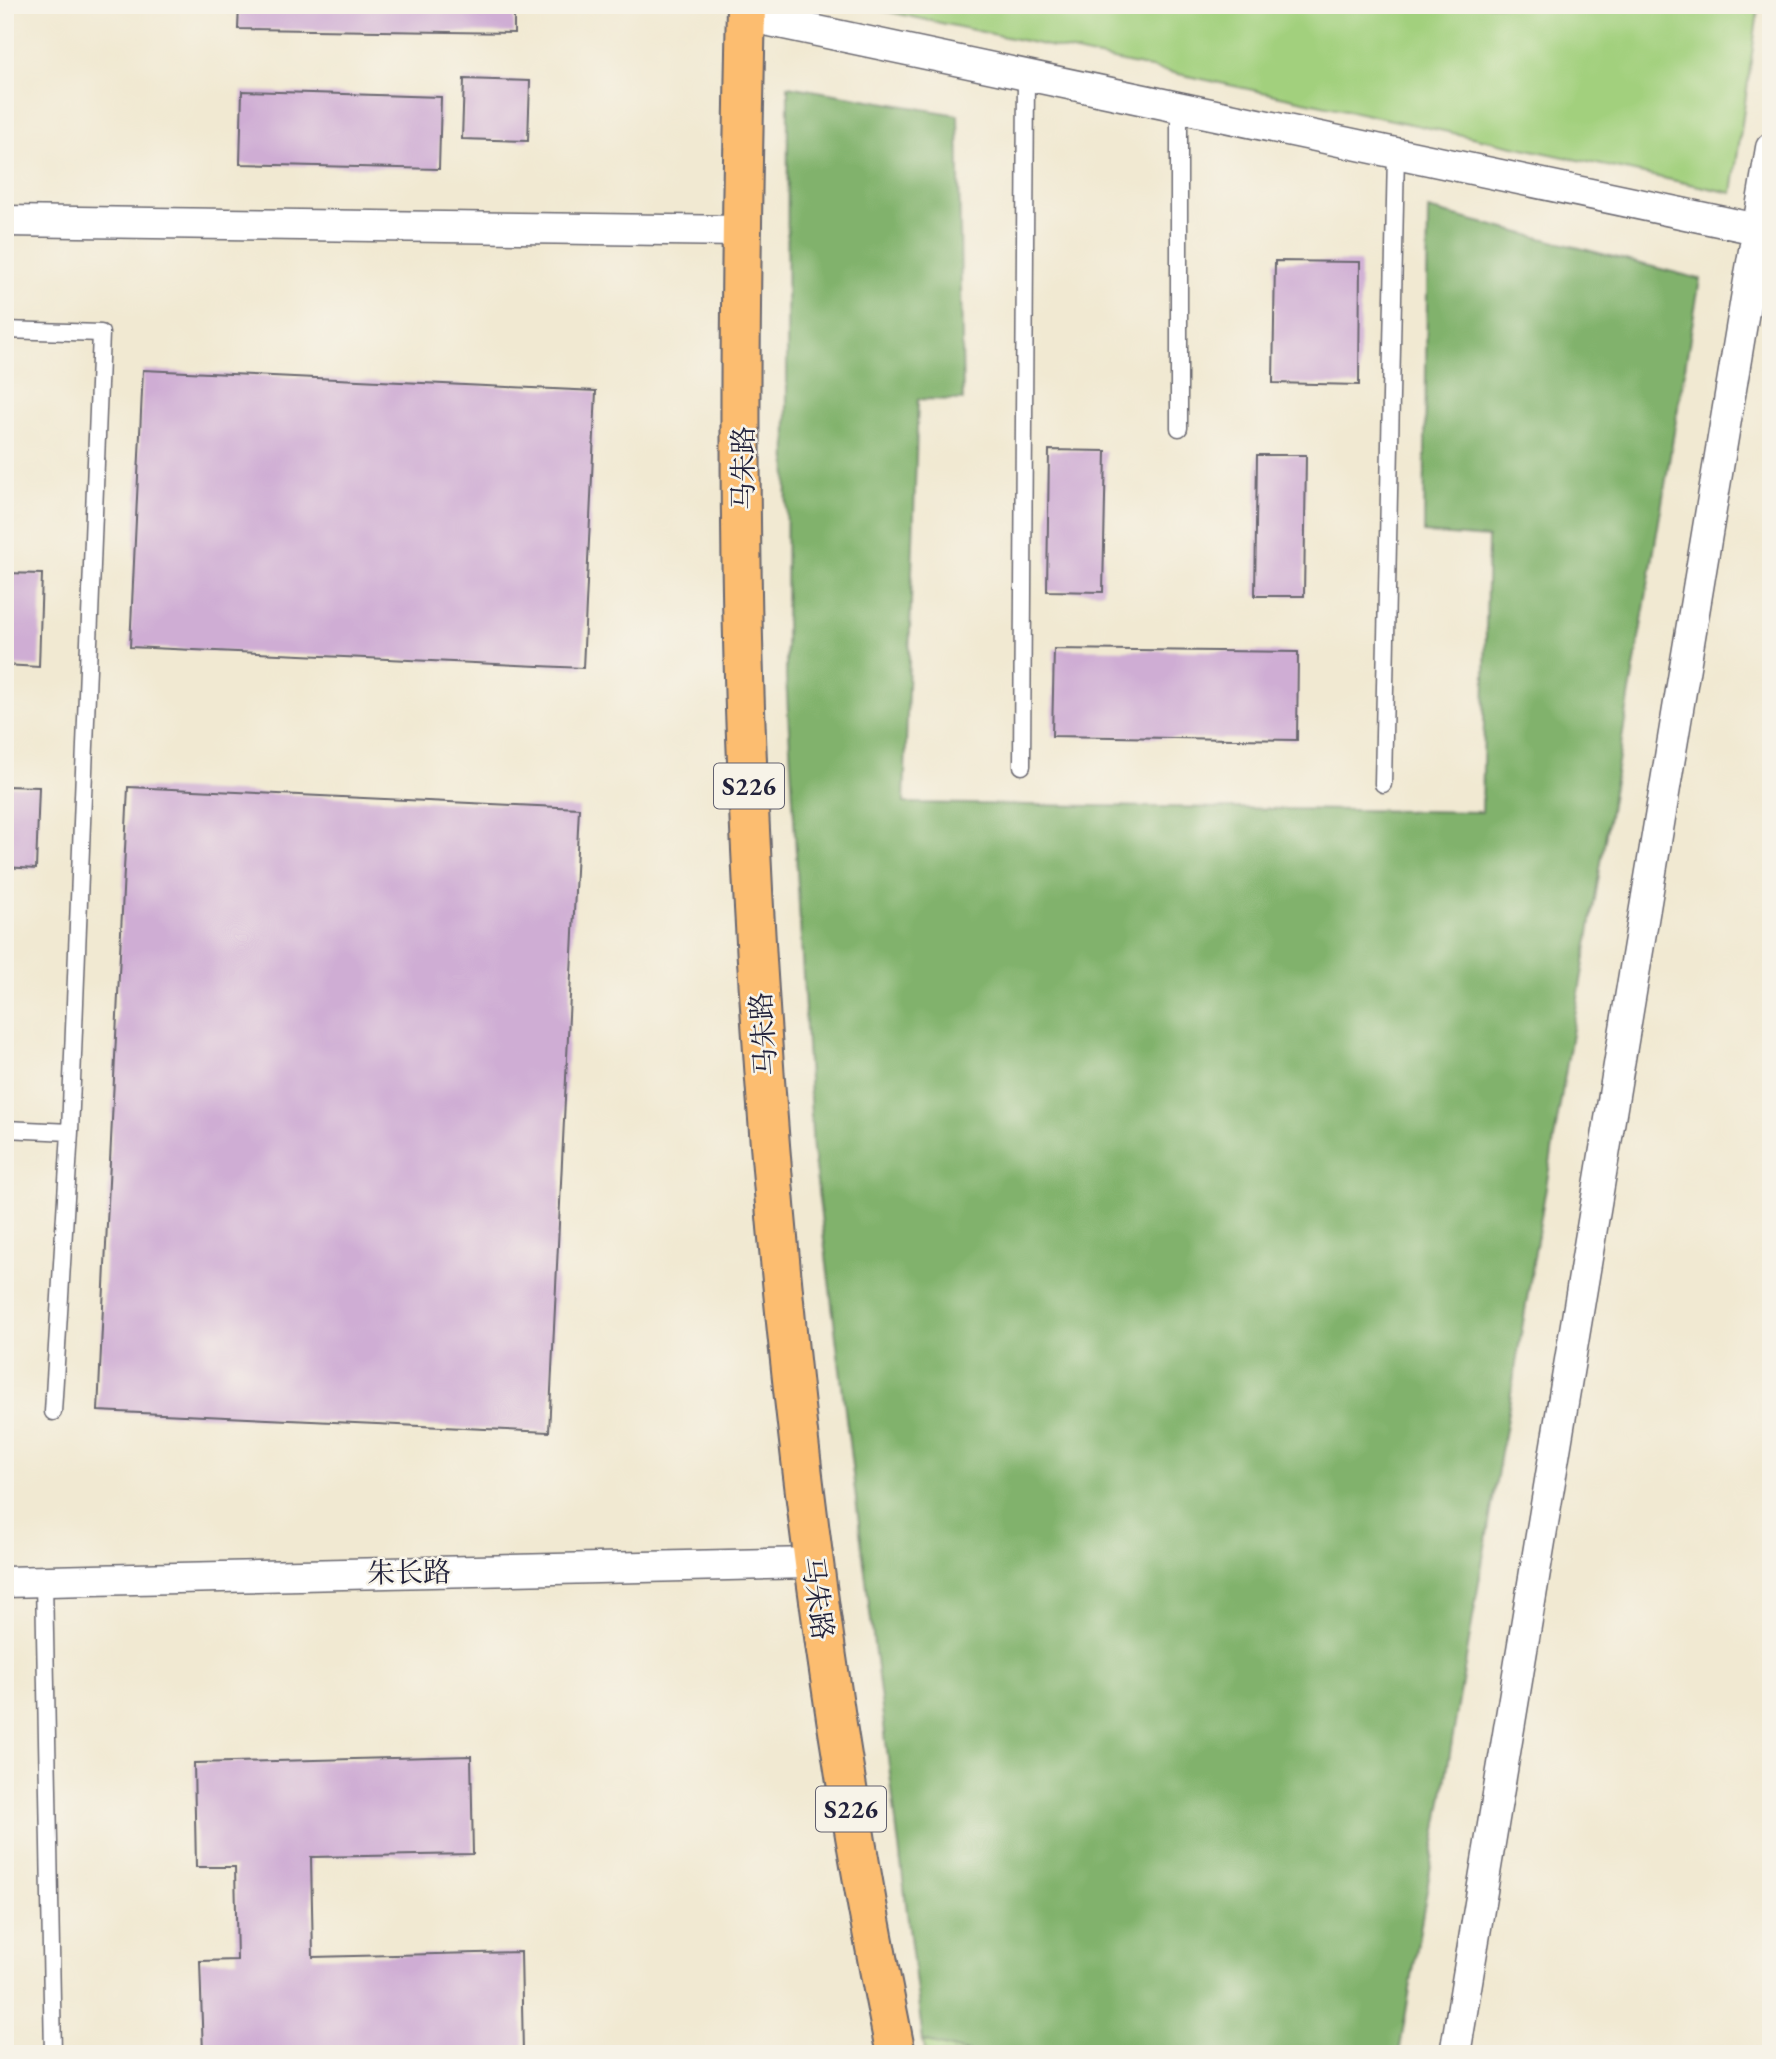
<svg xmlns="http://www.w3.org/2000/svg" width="1776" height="2059" font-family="'EB Garamond','Noto Serif SC',serif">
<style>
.green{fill:#a2d07d;stroke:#62795c;stroke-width:2}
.forest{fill:#81b26c;stroke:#526a54;stroke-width:2}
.building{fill:#cfadd4}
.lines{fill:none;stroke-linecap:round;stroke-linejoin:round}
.service-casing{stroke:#6a6870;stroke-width:19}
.minor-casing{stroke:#6a6870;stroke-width:33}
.primary-casing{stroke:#6a6870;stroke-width:42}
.service{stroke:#fff;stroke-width:16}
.minor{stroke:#fff;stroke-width:30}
.primary{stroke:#fcbd6f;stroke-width:38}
.labels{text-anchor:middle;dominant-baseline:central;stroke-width:5;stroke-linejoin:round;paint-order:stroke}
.shield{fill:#f7f3e8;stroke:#62616f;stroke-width:2}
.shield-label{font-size:26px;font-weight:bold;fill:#22223b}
.street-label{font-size:28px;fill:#22223b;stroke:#f7f3e8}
</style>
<rect width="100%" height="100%" fill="#f7f3e8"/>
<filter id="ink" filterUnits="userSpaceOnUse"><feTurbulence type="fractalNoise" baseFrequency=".0143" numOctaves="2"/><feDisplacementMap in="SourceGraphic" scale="14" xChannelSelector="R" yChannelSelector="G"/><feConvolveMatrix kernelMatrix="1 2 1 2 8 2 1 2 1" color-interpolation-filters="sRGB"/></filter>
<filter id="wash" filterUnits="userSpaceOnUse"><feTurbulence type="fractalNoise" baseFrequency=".00686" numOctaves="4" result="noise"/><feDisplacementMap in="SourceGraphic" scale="28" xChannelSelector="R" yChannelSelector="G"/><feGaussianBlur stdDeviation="1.57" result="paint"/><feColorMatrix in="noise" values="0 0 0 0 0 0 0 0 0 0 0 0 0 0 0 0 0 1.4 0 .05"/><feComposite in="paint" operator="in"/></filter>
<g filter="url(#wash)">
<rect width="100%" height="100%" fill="#f1e9d2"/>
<!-- green -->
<path class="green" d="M857 5H1759L1732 193Z
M923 2041 975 2054H926Z"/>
<!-- forest -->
<path class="forest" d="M788 86 958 115 963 400 918 399 904 803 1482 812 1488 538 1424 533 1428 209 1700 279 1399 2054H975L923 2041 813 1151 786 677Z"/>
<g id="blocks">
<!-- building -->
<path class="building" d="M239 5H514V33L238 29Z
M464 79 530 81 528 141 462 139Z
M242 91 441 97 439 169 240 164Z
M1275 261 1360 262 1359 385 1273 383Z
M143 370 596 391 583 668 130 647Z
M1049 450 1106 451 1103 592 1047 591Z
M1257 455H1306L1304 596H1255Z
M5 573 42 574 39 667 5 665Z
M1054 649 1298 652 1297 740 1052 736Z
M5 786 39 787 36 869 5 867Z
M128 787 579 808 549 1432 98 1411Z
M471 1756 473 1854 311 1857 313 1957 521 1952 523 2053 203 2054 200 1961 237 1960 235 1867H196L194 1763Z"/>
</g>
</g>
<g filter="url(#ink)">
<use href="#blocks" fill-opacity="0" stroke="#6a6870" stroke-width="2"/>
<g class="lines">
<defs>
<path id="service" d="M5 330 101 333 70 1132 53 1412
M1179 428V107
M1022 766 1026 74
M1383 784 1396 153
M5 1129 70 1132
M44 1581 53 2054"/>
<path id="minor" d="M746 16 1771 232
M5 221 742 231
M5 1582 812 1563
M1455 2054 1771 148"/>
<path id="primary" d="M746 5C741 239 737 475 745 709 761 1159 805 1612 896 2054"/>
</defs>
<!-- service casing -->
<use href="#service" class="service-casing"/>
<!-- minor casing -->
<use href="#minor" class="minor-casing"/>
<!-- primary casing -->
<use href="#primary" class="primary-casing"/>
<!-- service -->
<use href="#service" class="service"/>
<!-- minor -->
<use href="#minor" class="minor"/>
<!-- primary -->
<use href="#primary" class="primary"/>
</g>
</g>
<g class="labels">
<!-- shield labels -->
<g class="shield">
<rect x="714" y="763.5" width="70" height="45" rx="5"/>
<rect x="816" y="1786.5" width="70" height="45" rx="5"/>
</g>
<g class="shield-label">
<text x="749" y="786">S226</text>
<text x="851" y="1809">S226</text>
</g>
<!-- street labels -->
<g class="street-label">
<text transform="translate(743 468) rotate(-90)">马朱路</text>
<text transform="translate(763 1034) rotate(-94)">马朱路</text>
<text transform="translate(409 1572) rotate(-1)">朱长路</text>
<text transform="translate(818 1598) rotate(82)">马朱路</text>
</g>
</g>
<!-- margin -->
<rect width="1776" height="2059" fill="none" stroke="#f7f3e8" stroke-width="28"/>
</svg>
